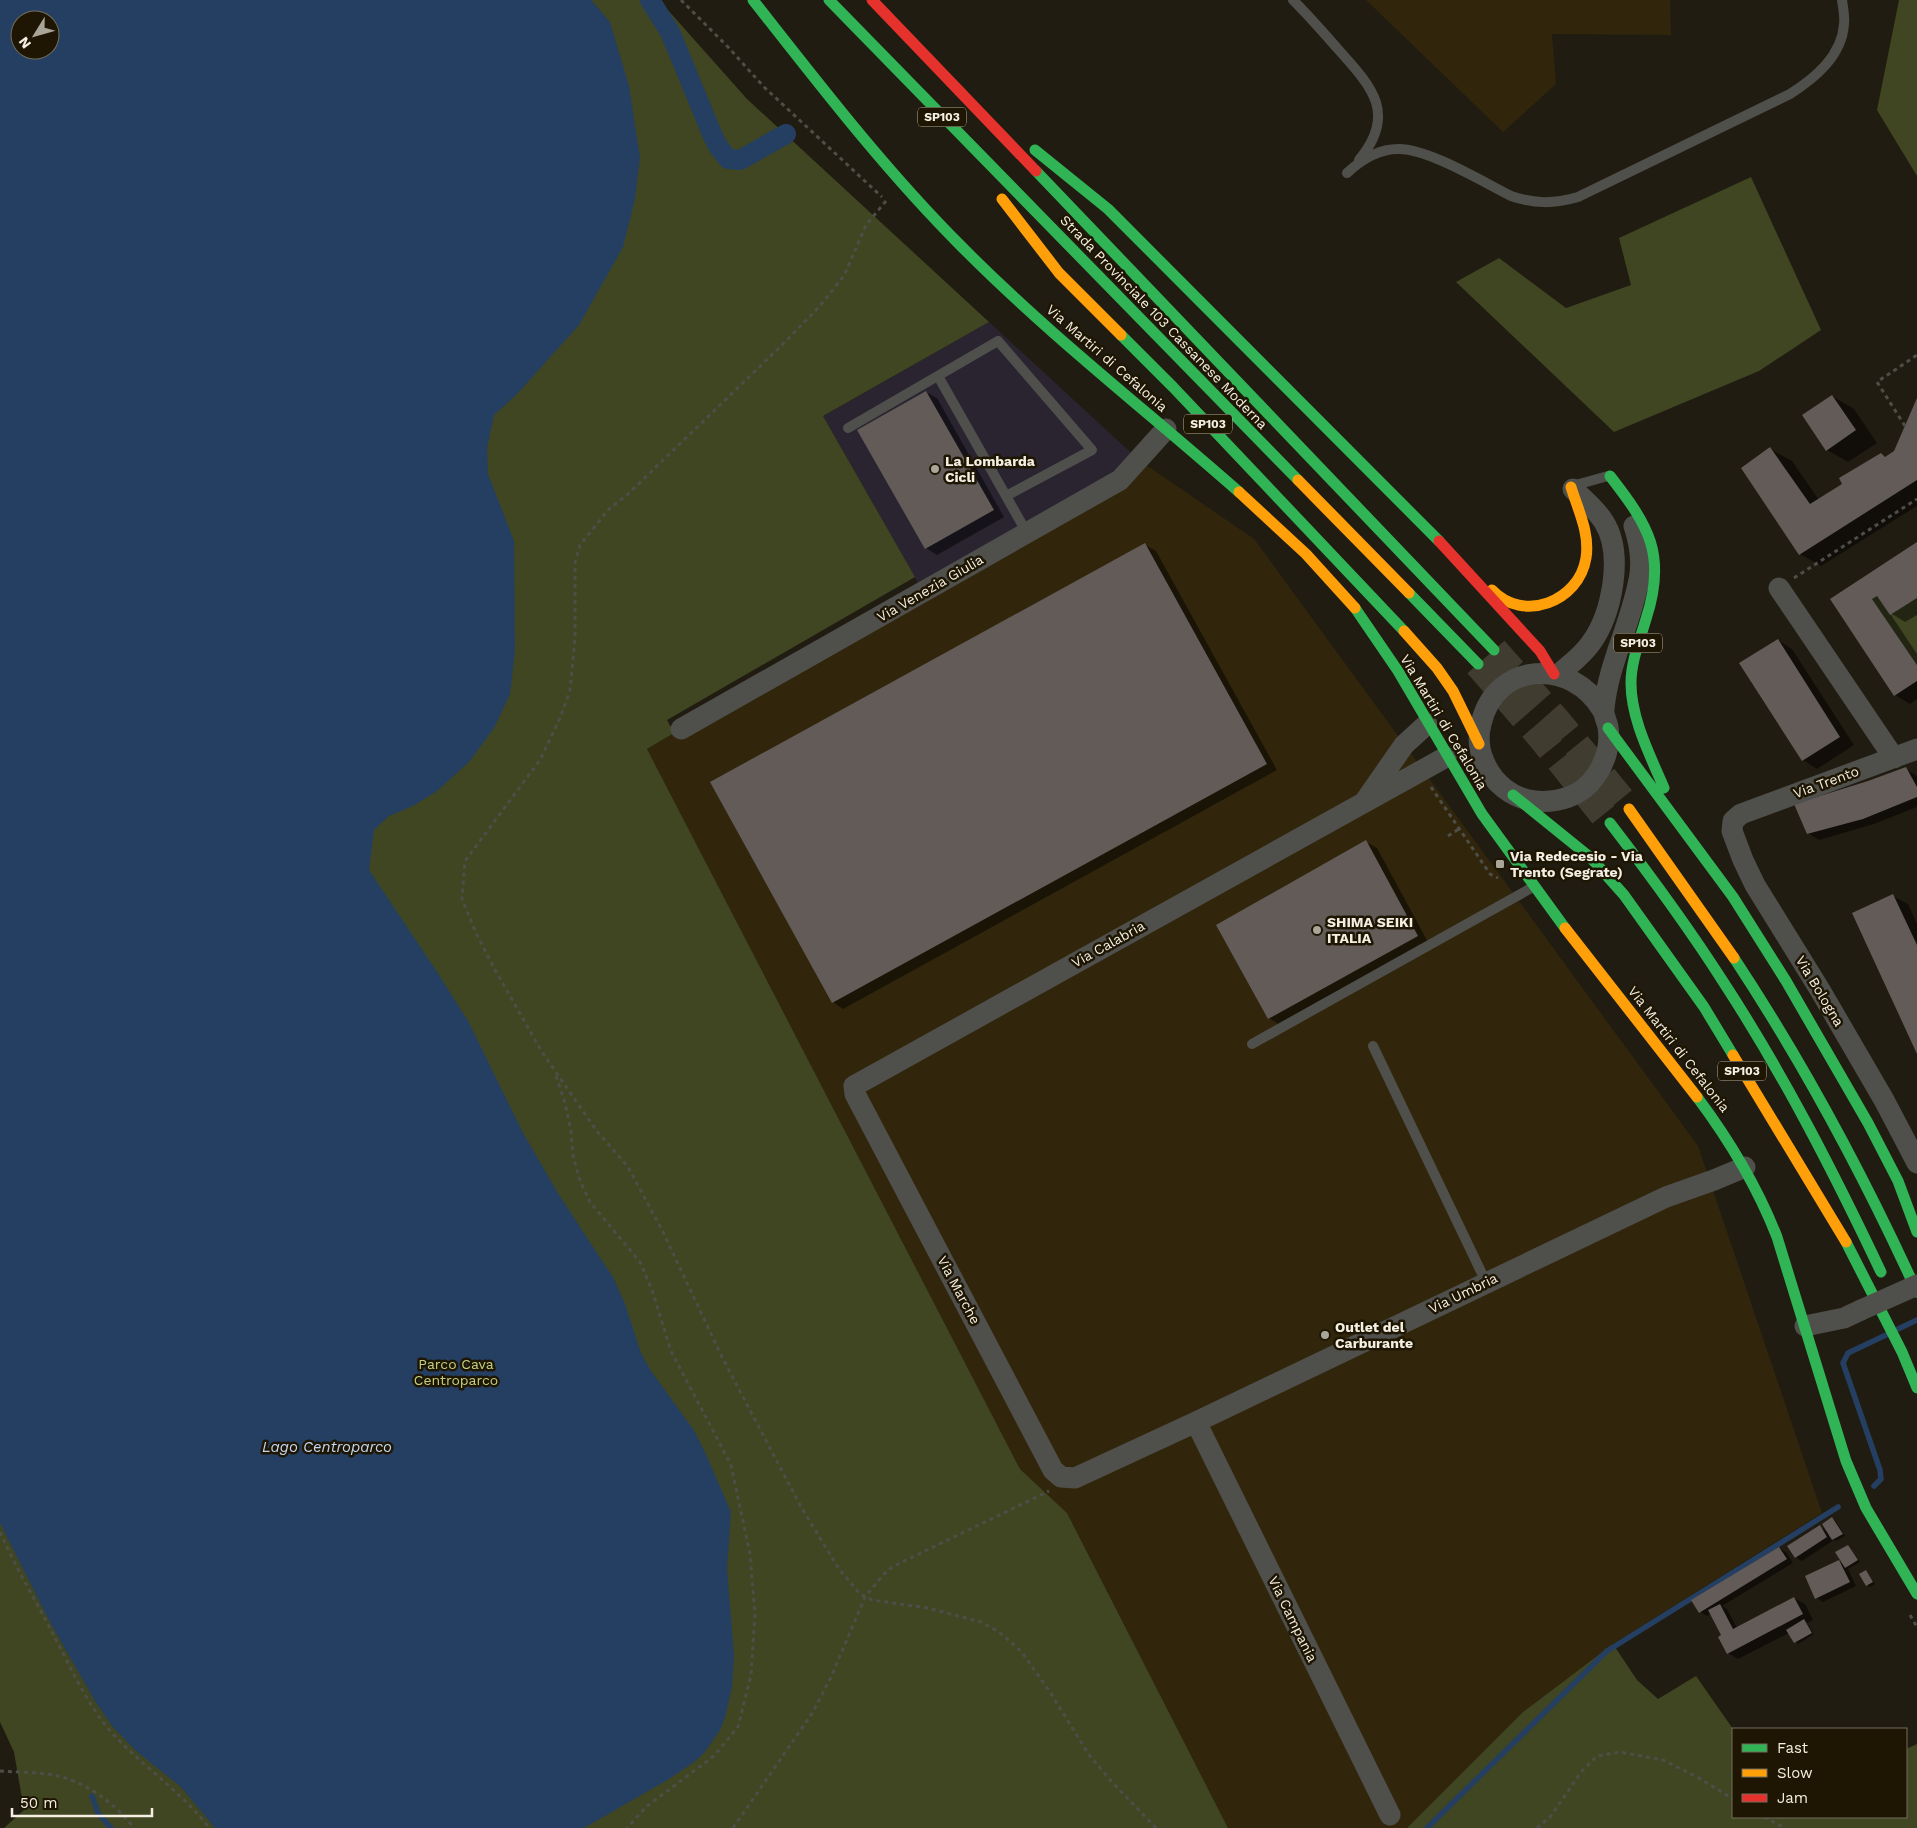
<svg xmlns="http://www.w3.org/2000/svg" width="1917" height="1828" font-family="'Work Sans',sans-serif">
<style>
.commercial{fill:#292430}
.built{fill:#31260c}
.green{fill:#3f4621;fill-rule:evenodd}
.water{fill:#253f62;fill-rule:evenodd}
.shadow{fill:#0007}
.lines{fill:none;stroke-linecap:round;stroke-linejoin:round}
.stream{stroke:#253f62;stroke-width:5.5}
.canal{stroke:#253f62;stroke-width:20}
.building{fill:#625b58}
.highway-tunnel{stroke:#413c30;stroke-width:28;stroke-dasharray:28 14;stroke-linecap:butt}
.path{stroke:#4e4e48;stroke-width:3;stroke-dasharray:4 4;stroke-linecap:butt}
.lane{stroke:#4f4f4b;stroke-width:10}
.street{stroke:#4f4f4b;stroke-width:21}
.fast{stroke:#30b455;stroke-width:11}
.slow{stroke:#ff9f0a;stroke-width:11}
.jam{stroke:#e5322d;stroke-width:11}
.street-bridge{stroke:#4f4f4b;stroke-width:21}
.poi-dot{fill:#aaa599;stroke:#1e1603;stroke-width:2}
.labels{text-anchor:middle;dominant-baseline:central;stroke-width:5;stroke-linejoin:round;paint-order:stroke}
.shield{fill:#1e1603;stroke:#b4ae9f;stroke-width:1}
.shield-label{font-size:12px;font-weight:bold;fill:#f4efe2}
.street-label{font-size:14px;fill:#f4efe2;stroke:#1e1603}
.poi-label{font-size:14px;font-weight:bold;fill:#f4efe2;stroke:#1e1603;text-anchor:start}
.park-label{font-size:14px;fill:#c1d281;stroke:#1e1603}
.water-label{font-size:15px;font-style:italic;fill:#c4d8f3;stroke:#1e1603}
</style>
<rect width="100%" height="100%" fill="#211c11"/>
<!-- commercial -->
<path class="commercial" d="M989 322 1139 460 923 592 823 416Z"/>
<!-- built -->
<path class="built" d="M1366 0H1670L1671 35 1552 34 1556 84 1503 132Z
M1139 460 1254 539 1698 1146 1822 1513 1613 1644 1523 1712 1407 1828H1228L1067 1513 1020 1469 647 749Z"/>
<!-- green -->
<path class="green" d="M0 0H659L747 99 989 322 823 416 915 577 667 720 674 733 647 749 1020 1469 1067 1513 1228 1828H4L24 1810 14 1752 0 1722ZM20 20H50V50H20Z
M1899 0H1917V176L1877 110Z
M1751 177 1821 330 1759 371 1614 432 1456 282 1499 258 1566 308 1631 285 1619 238Z
M1877 596 1890 614 1917 598V665L1872 599Z
M1613 1644 1637 1680 1658 1699 1696 1676 1733 1729V1817H1906V1749L1917 1744V1828H1407L1523 1712Z"/>
<!-- water -->
<path class="water" d="M0 0H591L610 22 629 86 640 157 635 199 623 247 579 325 517 394 494 415 487 448 488 474 514 541 515 651 510 694 494 728 469 762 437 791 413 806 389 816 374 830 369 870 437 972 468 1021 523 1133 559 1195 614 1279 625 1304 641 1353 651 1371 693 1429 704 1450 731 1512 727 1568 734 1656 732 1687 725 1717 720 1730 704 1753 694 1762 669 1779 584 1828H215L181 1787 136 1751 112 1726 95 1701 51 1624 0 1523ZM20 20H50V50H20Z"/>
<!-- shadow -->
<path class="shadow" d="M926 392 937 398 1004 517 937 555 926 548Z
M1832 396 1854 409 1877 443 1848 462 1827 450Z
M1917 401V506L1821 566 1800 554 1770 449 1792 461 1819 500 1843 485 1881 455 1886 457 1895 452Z
M1917 543V615L1905 622 1889 612 1917 654V699L1910 704 1895 695 1832 600Z
M1145 545 1156 551 1277 770 843 1009 833 1002Z
M1778 640 1792 649 1854 745 1817 769 1803 760Z
M1906 769 1917 776V807L1874 824 1819 840 1808 833 1869 782Z
M1366 842 1377 848 1428 942 1280 1025 1269 1018 1218 925Z
M1893 896 1908 904 1917 924V1051Z
M1832 1518 1835 1520 1845 1536 1836 1541 1834 1540 1802 1561 1795 1557 1820 1527 1828 1532Z
M1848 1546 1860 1562 1848 1569 1856 1586 1823 1602 1816 1598 1839 1562 1845 1565Z
M1779 1548 1786 1552 1793 1563 1722 1606 1727 1609 1737 1628 1794 1598 1805 1604 1813 1620 1807 1623 1814 1634 1798 1644 1789 1633 1738 1659 1728 1653 1723 1636 1711 1613 1707 1616 1700 1612Z
M1866 1571 1875 1584 1870 1587 1867 1585Z"/>
<g class="lines">
<!-- stream -->
<path class="stream" d="M1898 1329 1917 1320
M1874 1486 1881 1479 1880 1470 1843 1363 1848 1353 1886 1335
M92 1796 98 1813 111 1828
M1427 1828 1607 1651 1838 1507"/>
<!-- canal -->
<path class="canal" d="M650 0 670 32 712 134 718 146 728 159 740 160 786 134"/>
</g>
<!-- building -->
<path class="building" d="M926 391 994 510 925 549 857 430Z
M1832 395 1856 430 1826 451 1802 415Z
M1917 398V480L1799 555 1741 468 1770 447 1810 504 1842 484 1839 478 1881 453 1885 457 1894 451Z
M1917 542V598L1890 615 1877 596 1872 599 1917 665V681L1894 696 1830 599Z
M1145 543 1267 764 832 1003 710 782Z
M1778 639 1840 737 1802 761 1739 663Z
M1906 767 1917 787V797L1863 819 1807 834 1794 804 1868 781Z
M1366 840 1418 936 1268 1019 1216 925Z
M1893 894 1917 945V1054L1852 913Z
M1832 1517 1843 1534 1832 1540 1822 1524Z
M1820 1525 1827 1537 1795 1558 1787 1546Z
M1848 1545 1858 1560 1845 1568 1835 1552Z
M1779 1547 1787 1559 1699 1613 1691 1600Z
M1839 1560 1850 1582 1815 1599 1805 1576Z
M1866 1570 1873 1582 1866 1586 1859 1574Z
M1794 1597 1803 1614 1727 1654 1718 1637 1721 1635 1708 1610 1720 1604 1733 1629Z
M1804 1619 1812 1633 1794 1643 1786 1630Z"/>
<g class="lines">
<!-- highway-tunnel -->
<path class="highway-tunnel" d="M1494 650 1558 722 1629 809
M1478 664 1541 737 1610 823"/>
<!-- path -->
<path class="path" d="M681 0 728 47 764 87 882 197
M886 201 866 225 844 276 819 307 782 345 627 495 609 509 580 545 575 563V638L570 690 561 716 540 760 465 861 462 899 476 933 494 968 542 1052 596 1130 628 1167 662 1230 722 1357 801 1507 839 1569 860 1594 872 1600 928 1608 981 1622 999 1632 1021 1651 1050 1692 1089 1755 1112 1782 1156 1828
M1905 426 1877 382 1917 355
M1794 578 1917 499
M1431 787 1490 874 1498 878
M1448 836 1459 829
M556 1076 565 1103 571 1131 573 1155 580 1181 590 1202 640 1262 652 1290 671 1351 731 1465 750 1554 755 1615 751 1675 738 1727 714 1756 646 1807 627 1828
M0 1532C15 1566 34 1598 51 1630 69 1664 86 1703 111 1732 142 1766 181 1791 209 1828
M1910 1615 1917 1627
M0 1771C15 1772 31 1772 47 1774 81 1778 113 1801 134 1828
M1764 1817 1785 1828
M733 1828 813 1712 831 1677 865 1597 884 1574 892 1567 1049 1491
M1537 1828 1551 1816 1581 1772 1597 1756 1620 1752 1663 1760 1699 1778 1733 1799"/>
<!-- lane -->
<path class="lane" d="M1293 0C1308 15 1323 32 1337 48 1371 86 1398 113 1359 160
M1347 173C1361 160 1378 149 1398 149 1427 148 1483 182 1511 196 1534 204 1554 204 1578 197L1790 94C1815 78 1842 56 1844 24 1845 16 1843 8 1842 0
M938 376 1027 533
M848 428 998 341 1092 450 1006 496
M1572 486 1608 476
M1252 1044 1533 887
M1373 1046 1486 1282"/>
<!-- street -->
<path class="street" d="M1779 588 1894 758
M1558 675C1569 665 1583 655 1591 643 1612 614 1624 554 1604 522 1596 509 1583 499 1573 489
M1603 711C1572 657 1495 661 1481 724 1478 736 1479 750 1484 761 1492 782 1512 799 1535 801 1557 803 1581 797 1595 777 1605 763 1611 745 1608 727 1607 721 1603 715 1604 709 1608 663 1633 620 1640 574 1642 558 1639 541 1634 526
M681 729 1120 480 1166 429
M1917 749 1741 814 1733 821 1732 831 1743 860 1755 885 1820 990 1884 1100 1917 1163
M1446 757 854 1086 855 1094 1053 1470 1061 1477 1075 1478 1196 1422 1666 1197 1714 1180 1745 1167
M1365 801 1404 745 1427 724
M1805 1326 1844 1318 1861 1310
M1196 1422 1390 1815"/>
<!-- fast -->
<path class="fast" d="M753 0C819 84 885 170 961 246 1048 334 1146 410 1239 492
M829 0 1298 480
M1035 150 1108 209 1439 541
M1036 171 1494 650
M1121 335 1173 387 1404 631
M1610 476C1649 526 1667 555 1646 619 1640 640 1631 661 1631 683 1631 719 1650 755 1664 788
M1409 593 1478 664
M1355 608 1398 671 1482 814 1565 928
M1608 728 1733 897 1786 981 1868 1123 1898 1181 1917 1232
M1513 795 1591 858 1624 895 1704 1007 1733 1055
M1610 823C1650 875 1689 928 1724 983 1784 1075 1834 1173 1881 1272
M1734 958C1804 1064 1864 1176 1917 1292
M1697 1097C1730 1141 1757 1186 1777 1237L1846 1461 1866 1508 1917 1594
M1846 1242 1902 1352 1917 1388"/>
<!-- slow -->
<path class="slow" d="M1002 199 1059 273 1121 335
M1298 480 1409 593
M1239 492 1306 554 1355 608
M1492 590C1523 623 1579 602 1586 558 1590 533 1578 510 1571 487
M1404 631 1437 668 1453 691 1479 744
M1629 809 1734 958
M1565 928 1697 1097
M1733 1055 1846 1242"/>
<!-- jam -->
<path class="jam" d="M872 0 1036 171
M1439 541 1540 651 1554 674"/>
<!-- street-bridge -->
<path class="street-bridge" d="M1861 1310 1917 1285"/>
</g>
<!-- markers -->
<g class="poi-dot">
<circle cx="935" cy="469" r="5"/>
<rect x="1495" y="859" width="10" height="10" rx="2.5"/>
<circle cx="1317" cy="930" r="5"/>
<circle cx="1325" cy="1335" r="5"/>
</g>
<g class="labels">
<!-- shield labels -->
<g class="shield">
<rect x="918" y="107.5" width="48" height="19" rx="4"/>
<rect x="1184" y="414.5" width="48" height="19" rx="4"/>
<rect x="1614" y="633.5" width="48" height="19" rx="4"/>
<rect x="1718" y="1061.5" width="48" height="19" rx="4"/>
</g>
<g class="shield-label">
<text x="942" y="117">SP103</text>
<text x="1208" y="424">SP103</text>
<text x="1638" y="643">SP103</text>
<text x="1742" y="1071">SP103</text>
</g>
<!-- street labels -->
<g class="street-label">
<text transform="translate(1164 322) rotate(46)">Strada Provinciale 103 Cassanese Moderna</text>
<text transform="translate(1107 358) rotate(41)">Via Martiri di Cefalonia</text>
<text transform="translate(930 588) rotate(-30)">Via Venezia Giulia</text>
<text transform="translate(1444 722) rotate(59)">Via Martiri di Cefalonia</text>
<text transform="translate(1826 782) rotate(-20)">Via Trento</text>
<text transform="translate(1108 944) rotate(-29)">Via Calabria</text>
<text transform="translate(1820 991) rotate(59)">Via Bologna</text>
<text transform="translate(1679 1049) rotate(52)">Via Martiri di Cefalonia</text>
<text transform="translate(959 1290) rotate(62)">Via Marche</text>
<text transform="translate(1463 1293) rotate(-26)">Via Umbria</text>
<text transform="translate(1293 1619) rotate(64)">Via Campania</text>
</g>
<!-- poi labels -->
<g class="poi-label">
<text x="945" y="461">La Lombarda<tspan x="945" dy="16">Cicli</tspan></text>
<text x="1510" y="856">Via Redecesio - Via<tspan x="1510" dy="16">Trento (Segrate)</tspan></text>
<text x="1327" y="922">SHIMA SEIKI<tspan x="1327" dy="16">ITALIA</tspan></text>
<text x="1335" y="1327">Outlet del<tspan x="1335" dy="16">Carburante</tspan></text>
</g>
<!-- park labels -->
<g class="park-label">
<text x="456" y="1364">Parco Cava<tspan x="456" dy="16">Centroparco</tspan></text>
</g>
<!-- water labels -->
<g class="water-label">
<text x="327" y="1447">Lago Centroparco</text>
</g>
</g>
<!-- legend -->
<rect x="1732" y="1728" width="175" height="90" fill="#1e1603" stroke="#746d5c"/>
<rect x="1742" y="1744" width="25" height="8" fill="#30b455" stroke="#746d5c"/>
<text x="1777" y="1753" font-size="15" fill="#f4efe2">Fast</text>
<rect x="1742" y="1769" width="25" height="8" fill="#ff9f0a" stroke="#746d5c"/>
<text x="1777" y="1778" font-size="15" fill="#f4efe2">Slow</text>
<rect x="1742" y="1794" width="25" height="8" fill="#e5322d" stroke="#746d5c"/>
<text x="1777" y="1803" font-size="15" fill="#f4efe2">Jam</text>
<!-- north arrow -->
<g transform="translate(35 35) rotate(233)"><circle r="24" fill="#1e1603" stroke="#746d5c"/>
<path d="M0-4L9 19L0 12L-9 19Z" fill="#aaa599"/>
<text y="-8" font-size="14" font-weight="bold" text-anchor="middle" fill="#f4efe2">N</text>
</g>
<!-- scale -->
<path d="M12 1808v8h140v-8" fill="none" stroke="#f4efe2" stroke-width="2.5"/>
<text x="20" y="1808" font-size="15" fill="#f4efe2" stroke="#1e1603" stroke-width="4" paint-order="stroke">50 m</text>
</svg>
